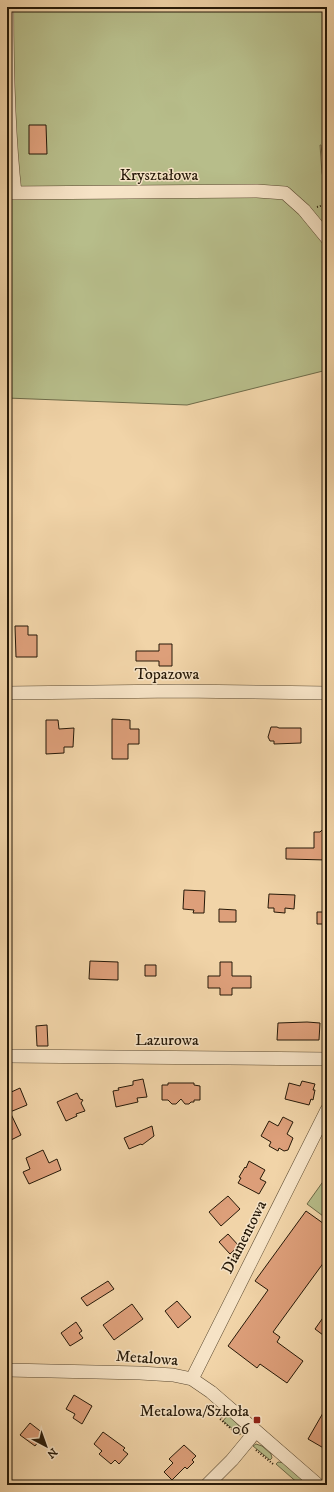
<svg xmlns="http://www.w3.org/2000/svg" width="334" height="1492" font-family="'IM FELL DW Pica',serif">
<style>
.green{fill:#b7bd8a;stroke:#6e6b49;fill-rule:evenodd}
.building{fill:#dd9f7a;stroke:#261908}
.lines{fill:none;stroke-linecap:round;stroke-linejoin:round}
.minor-casing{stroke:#594830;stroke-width:14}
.path{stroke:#261908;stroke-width:2;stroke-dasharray:1 2;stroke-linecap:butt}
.minor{stroke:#f6e3c6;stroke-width:13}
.poi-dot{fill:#8f2418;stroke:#f6e3c6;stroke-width:1.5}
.labels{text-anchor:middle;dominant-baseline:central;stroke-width:3;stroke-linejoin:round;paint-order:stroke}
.street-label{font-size:16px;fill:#261908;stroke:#f6e3c6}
.poi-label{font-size:16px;fill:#261908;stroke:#f6e3c6;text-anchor:end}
</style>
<rect width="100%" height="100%" fill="#f1d4a8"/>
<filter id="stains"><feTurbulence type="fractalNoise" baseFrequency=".005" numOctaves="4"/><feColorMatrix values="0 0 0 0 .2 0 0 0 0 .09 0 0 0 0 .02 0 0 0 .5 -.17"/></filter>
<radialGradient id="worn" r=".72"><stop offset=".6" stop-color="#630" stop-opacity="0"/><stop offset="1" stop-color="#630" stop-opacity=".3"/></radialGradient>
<!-- green -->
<path class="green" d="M7 7H327V370L187 405 7 398ZM320 145H321L326 190 322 173Z
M327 1176V1219L307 1204Z
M228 1415C234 1421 243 1426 240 1435L223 1421Z
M256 1444 262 1446 271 1454 272 1458 270 1460 253 1446Z
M278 1462 285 1463 310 1485H300L276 1464Z"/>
<!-- building -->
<path class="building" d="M29 125H46L47 154H29Z
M15 626H28V635H37V657H16Z
M159 644H172V666H159V661H136V651H159Z
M112 719 130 720V729H139V744H128V759H112Z
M46 720H58L59 729 74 728 73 747H64V753L46 754Z
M271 727H277L279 728H301V743L274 744V741H270L268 737Z
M323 829 327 834V860L286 859V848H314V832H320Z
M184 890 205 891 204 913H193L194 910 183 909Z
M269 894 295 895 294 909 285 908V913L274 912V908H268Z
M219 909 236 910V922H219Z
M317 912H327V924H317Z
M90 961 118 962V980L89 979Z
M220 962H232V976H251V988H232V995H220V988H208V976H220Z
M145 965H156V976H145Z
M307 1022 320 1023 319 1040H277L278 1023Z
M47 1025 48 1046H37L36 1026Z
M143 1079 147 1097 137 1098 138 1102 116 1107 113 1091 119 1090 118 1088 133 1085V1081Z
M302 1081 315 1084 313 1090H315L313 1100 311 1099 309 1105 285 1099 289 1083 300 1086Z
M168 1083H194V1085L200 1086V1100H194V1102H191L189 1104H185L181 1099 176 1104H172L168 1100H162V1085H168Z
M20 1088 27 1105 10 1112 21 1135 7 1142V1094Z
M77 1093 80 1099 83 1100 81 1103 85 1111 76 1114 77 1116 66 1121 57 1102Z
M283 1117 293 1122 287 1134 293 1138 288 1150 284 1151 279 1148 278 1151 269 1146 271 1142 261 1136 269 1121 278 1126Z
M152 1126 154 1136 142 1145 141 1144 129 1149 124 1138Z
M43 1150 49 1163 57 1159 61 1170 29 1184 23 1172 30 1169 26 1158Z
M249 1161 265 1170 260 1179 266 1182 259 1194 238 1183 241 1178 239 1177 245 1167 246 1168Z
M228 1196 240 1209 221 1226 209 1212Z
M306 1211 327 1226V1258L273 1332 280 1337 277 1342 303 1361 287 1383 260 1364 257 1368 228 1346 268 1290 255 1281Z
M228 1234 239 1246 230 1254 219 1242Z
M108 1281 114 1289 87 1306 81 1298Z
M177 1301 191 1317 178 1328 165 1311Z
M132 1304 143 1319 114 1340 103 1325Z
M327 1312V1338L315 1329Z
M76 1322 82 1331 79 1333 83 1338 70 1346 61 1333Z
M74 1395 92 1406 82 1424 73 1418 75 1414 66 1409Z
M327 1406V1450L308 1439Z
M30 1423 44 1434 35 1446 20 1435Z
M103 1432 125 1448 123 1450 128 1454 119 1464 115 1460 111 1464 99 1454 102 1451 94 1444Z
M184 1445 196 1456 192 1460 194 1462 187 1469 185 1467 172 1480 164 1472 173 1463 169 1459Z"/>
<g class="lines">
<defs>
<path id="minor" d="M7 7C7 69 8 131 15 193
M7 193 257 191 285 193 304 210 327 238
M7 693 179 691 327 693
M7 1056 327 1059
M7 1370 140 1373 173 1375 192 1379 211 1392 318 1485
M192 1379 327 1110
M207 1485 232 1460 256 1431"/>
</defs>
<!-- minor casing -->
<use href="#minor" class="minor-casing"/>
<!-- path -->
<path class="path" d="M317 207 327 204
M222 1417 220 1419 238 1435
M256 1450 273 1464"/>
<!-- minor -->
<use href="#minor" class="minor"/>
</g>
<!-- markers -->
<rect class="poi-dot" x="253" y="1416" width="8" height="8" rx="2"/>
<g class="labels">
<!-- street labels -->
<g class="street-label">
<text x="159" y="175">Kryształowa</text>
<text x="167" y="674">Topazowa</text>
<text x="167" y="1040">Lazurowa</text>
<text transform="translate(244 1237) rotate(-63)">Diamentowa</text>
<text transform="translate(147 1358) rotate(4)">Metalowa</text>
</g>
<!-- poi labels -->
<g class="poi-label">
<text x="249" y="1411">Metalowa/Szkoła<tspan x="249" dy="18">06</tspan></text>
</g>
</g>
<!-- margin -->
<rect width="334" height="1492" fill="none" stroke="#f1d4a8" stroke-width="24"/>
<rect x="8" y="8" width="318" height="1476" fill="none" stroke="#261908" stroke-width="2"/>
<rect x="12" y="12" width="310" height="1468" fill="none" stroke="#261908"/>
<!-- north arrow -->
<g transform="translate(46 1446) rotate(139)" stroke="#f6e3c6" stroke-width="3" paint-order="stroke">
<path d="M0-3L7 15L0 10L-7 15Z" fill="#261908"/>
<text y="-6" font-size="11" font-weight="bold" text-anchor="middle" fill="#261908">N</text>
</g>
<rect width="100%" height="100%" filter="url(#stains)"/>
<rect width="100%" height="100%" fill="url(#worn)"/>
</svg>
